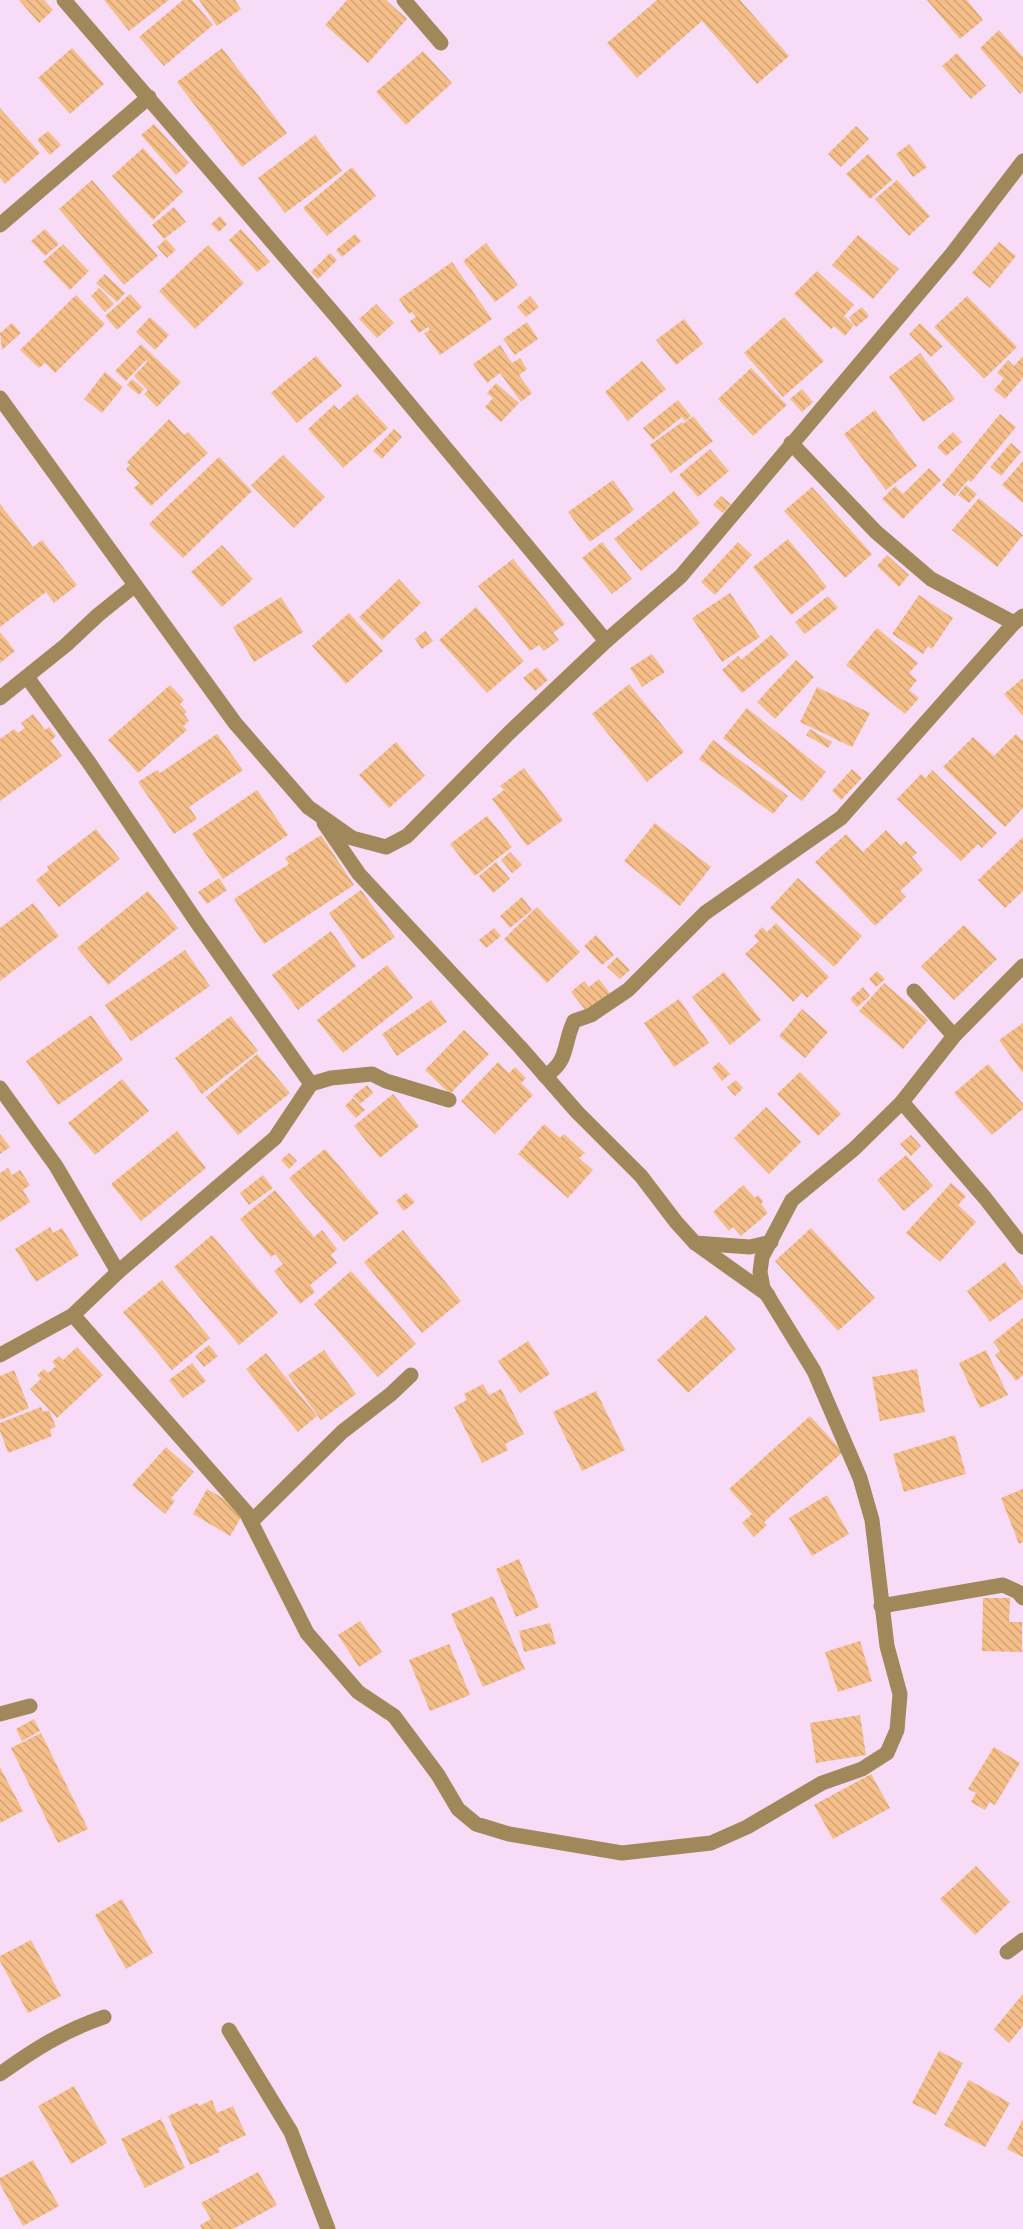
<svg xmlns="http://www.w3.org/2000/svg" width="1023" height="2229" font-family="Commissioner,sans-serif">
  <defs>
    <pattern id="building-back-hatch" width="6" height="6" patternUnits="userSpaceOnUse" patternTransform="scale(1.5)"><rect width="6" height="6" fill="#f5be88"/><path d="M-1 5l2 2M0 0l6 6M5-1l2 2" fill="none" stroke="#d2a375"/></pattern>
  </defs>
  <rect width="100%" height="100%" fill="#f8dcf7"/>
  <!-- building -->
  <g fill="url(#building-back-hatch)">
    <path d="M19,0H44L53,10L39,23Z"/>
    <path d="M104,0H169L129,31Z"/>
    <path d="M183,0H192L213,25L164,66L139,37Z"/>
    <path d="M199,0H235L241,9L217,26Z"/>
    <path d="M347,0H386L407,19L368,63L325,25Z"/>
    <path d="M657,0H740L789,56L757,84L702,21L637,78L607,43Z"/>
    <path d="M927,0H967L983,20L960,39Z"/>
    <path d="M999,30L1023,57V91L1020,94L980,48Z"/>
    <path d="M72,48L104,84L70,114L38,78Z"/>
    <path d="M222,48L287,133L242,167L177,82Z"/>
    <path d="M423,51L452,83L406,125L376,92Z"/>
    <path d="M957,53L986,86L971,99L942,66Z"/>
    <path d="M0,108L40,153L5,184L0,178Z"/>
    <path d="M154,124L189,163L176,175L141,135Z"/>
    <path d="M856,126L869,139L841,167L828,154Z"/>
    <path d="M48,131L61,145L50,155L37,140Z"/>
    <path d="M315,135L342,171L285,213L258,178Z"/>
    <path d="M909,144L927,167L913,177L896,154Z"/>
    <path d="M143,148L183,192L153,220L112,176Z"/>
    <path d="M868,154L892,180L870,199L846,174Z"/>
    <path d="M352,167L376,196L327,236L303,208Z"/>
    <path d="M92,180L158,256L124,285L59,209Z"/>
    <path d="M897,180L930,216L909,236L875,199Z"/>
    <path d="M174,207L186,222L164,239L152,225Z"/>
    <path d="M220,216L227,224L219,232L211,224Z"/>
    <path d="M45,229L59,244L45,256L31,241Z"/>
    <path d="M241,229L270,262L257,272L229,240Z"/>
    <path d="M355,234L361,241L342,257L336,250Z"/>
    <path d="M858,235L899,269L873,299L832,265Z"/>
    <path d="M166,239L176,250L167,258L157,247Z"/>
    <path d="M999,242L1016,256L990,288L972,273Z"/>
    <path d="M486,243L518,285L495,302L463,261Z"/>
    <path d="M63,244L89,271L70,290L43,262Z"/>
    <path d="M208,245L244,283L195,329L159,291Z"/>
    <path d="M330,253L337,260L318,279L311,272Z"/>
    <path d="M452,262L492,319L440,355L424,333L430,330L428,327L419,333L410,321L416,317L412,312L409,314L399,299Z"/>
    <path d="M817,271L854,305L844,316L854,325L845,336L834,326L831,329L794,294Z"/>
    <path d="M105,274L125,293L117,302L96,283Z"/>
    <path d="M99,288L114,304L105,312L91,296Z"/>
    <path d="M130,294L142,307L117,330L105,316Z"/>
    <path d="M76,295L105,324L55,373L45,363L39,368L20,350Z"/>
    <path d="M530,296L539,307L526,317L517,307Z"/>
    <path d="M967,296L1017,347L984,379L934,327Z"/>
    <path d="M376,304L394,323L377,338L359,319Z"/>
    <path d="M862,307L869,316L856,327L849,317Z"/>
    <path d="M150,317L169,335L155,350L136,332Z"/>
    <path d="M784,317L824,361L783,397L744,353Z"/>
    <path d="M684,319L703,344L676,365L656,340Z"/>
    <path d="M527,322L538,339L515,355L503,339Z"/>
    <path d="M12,323L21,333L2,350L0,333Z"/>
    <path d="M920,323L943,346L931,357L909,334Z"/>
    <path d="M141,344L181,382L157,407L144,394L148,390L134,376L147,362L146,360L126,381L115,371Z"/>
    <path d="M500,345L512,363L520,358L527,369L519,375L532,393L521,402L500,373L487,383L473,364Z"/>
    <path d="M920,353L955,399L923,422L889,377Z"/>
    <path d="M316,356L342,386L297,423L271,393Z"/>
    <path d="M1023,356V378L1005,399L994,390L1004,378L997,373L1008,360L1014,366Z"/>
    <path d="M642,361L666,389L628,421L605,392Z"/>
    <path d="M751,368L787,405L753,436L718,399Z"/>
    <path d="M105,372L123,387L102,413L84,399Z"/>
    <path d="M132,379L144,389L139,395L127,385Z"/>
    <path d="M496,383L519,403L501,422L485,407L493,398L487,393Z"/>
    <path d="M802,389L813,402L802,412L790,399Z"/>
    <path d="M357,394L388,428L343,468L308,429L334,405L339,410Z"/>
    <path d="M678,400L691,416L685,421L682,417L653,440L643,428Z"/>
    <path d="M875,410L917,466L886,490L844,434Z"/>
    <path d="M1000,414L1016,427L971,482L968,480L955,496L942,485Z"/>
    <path d="M693,416L713,441L671,473L650,445L682,422L683,424Z"/>
    <path d="M169,419L184,435L188,432L208,453L151,506L134,488L139,483L126,469L130,465L127,462Z"/>
    <path d="M394,429L402,437L382,459L373,451Z"/>
    <path d="M953,432L962,442L946,456L937,447Z"/>
    <path d="M1011,443L1021,452L1001,476L990,467Z"/>
    <path d="M710,449L729,471L698,497L679,475Z"/>
    <path d="M283,455L325,497L294,528L251,485Z"/>
    <path d="M219,457L252,491L183,558L149,524Z"/>
    <path d="M1023,461V503L1002,485Z"/>
    <path d="M929,468L941,480L903,519L882,499L895,486L903,494Z"/>
    <path d="M613,480L634,510L590,542L568,512Z"/>
    <path d="M966,485L977,494L969,503L958,495Z"/>
    <path d="M812,487L872,554L845,578L784,511Z"/>
    <path d="M674,491L700,523L641,571L614,539Z"/>
    <path d="M721,496L731,504L723,513L713,505Z"/>
    <path d="M979,498L1023,535L997,567L952,530Z"/>
    <path d="M0,504L33,547L42,540L77,585L54,603L46,592L0,627Z"/>
    <path d="M788,539L827,587L791,615L753,567Z"/>
    <path d="M602,542L632,579L612,594L582,558Z"/>
    <path d="M738,542L752,555L715,595L701,582Z"/>
    <path d="M222,545L253,579L222,607L191,572Z"/>
    <path d="M887,555L909,575L899,587L877,566Z"/>
    <path d="M513,559L565,624L553,633L559,640L544,651L539,645L530,651L478,586Z"/>
    <path d="M399,579L421,603L382,640L359,617Z"/>
    <path d="M730,593L760,637L722,662L692,618Z"/>
    <path d="M919,595L953,618L932,649L928,646L923,654L892,634Z"/>
    <path d="M828,596L838,608L805,634L795,622Z"/>
    <path d="M281,597L303,632L254,662L233,627Z"/>
    <path d="M476,607L524,661L487,693L439,640Z"/>
    <path d="M349,613L383,651L346,684L312,646Z"/>
    <path d="M877,628L918,663L909,673L917,680L909,690L919,698L905,714L846,665Z"/>
    <path d="M425,631L433,641L422,649L415,639Z"/>
    <path d="M0,632L15,651L0,663Z"/>
    <path d="M771,635L789,655L742,693L722,670L738,656L741,660Z"/>
    <path d="M652,654L665,672L642,687L630,668Z"/>
    <path d="M796,660L814,677L775,719L757,702Z"/>
    <path d="M537,667L548,680L535,691L523,678Z"/>
    <path d="M1023,678V716L1004,694Z"/>
    <path d="M629,684L684,752L647,782L592,714Z"/>
    <path d="M170,685L184,700L180,704L187,712L184,714L189,721L183,726L187,730L138,773L108,740Z"/>
    <path d="M817,687L870,713L852,747L800,722Z"/>
    <path d="M747,708L826,772L802,801L723,738Z"/>
    <path d="M33,714L45,730L49,727L56,736L51,741L62,756L0,801V739L14,729L18,733L25,728L21,723Z"/>
    <path d="M810,729L832,742L828,748L806,735Z"/>
    <path d="M217,734L243,770L189,807L197,819L174,834L138,782L157,770L160,773Z"/>
    <path d="M1016,734L1023,741V808L1005,827L943,767L973,737L994,756Z"/>
    <path d="M713,740L788,796L773,814L699,759Z"/>
    <path d="M396,742L425,776L389,808L359,775Z"/>
    <path d="M524,768L563,820L527,846L492,799L504,790L500,786Z"/>
    <path d="M852,769L862,778L841,800L832,791Z"/>
    <path d="M932,770L997,833L982,848L978,844L961,861L897,799L921,774L926,778Z"/>
    <path d="M257,790L288,835L223,879L192,834Z"/>
    <path d="M487,816L512,847L475,876L450,844Z"/>
    <path d="M655,823L711,867L680,906L624,861Z"/>
    <path d="M96,829L120,859L59,907L36,880L49,870L47,867Z"/>
    <path d="M886,830L901,846L906,841L917,853L912,857L923,870L900,891L906,897L875,926L815,862L846,834L863,852Z"/>
    <path d="M321,835L354,885L264,944L234,899L289,864L285,858Z"/>
    <path d="M1023,837V891L1005,908L978,880Z"/>
    <path d="M510,852L522,865L512,873L501,860Z"/>
    <path d="M496,862L510,879L493,893L479,876Z"/>
    <path d="M219,878L227,890L207,904L198,892Z"/>
    <path d="M798,878L862,936L834,967L770,908Z"/>
    <path d="M361,890L395,937L362,960L329,913Z"/>
    <path d="M148,891L178,928L108,985L77,948Z"/>
    <path d="M522,897L532,910L510,928L500,916Z"/>
    <path d="M33,903L59,936L0,981V928Z"/>
    <path d="M537,907L580,952L547,983L504,939Z"/>
    <path d="M776,923L829,977L807,998L802,993L793,1002L745,954L759,941L754,936L762,927L767,932Z"/>
    <path d="M964,925L997,959L954,1000L921,966Z"/>
    <path d="M494,928L501,936L486,948L479,940Z"/>
    <path d="M331,931L356,966L298,1010L272,975Z"/>
    <path d="M596,935L614,955L602,965L584,946Z"/>
    <path d="M185,950L210,986L131,1041L105,1005Z"/>
    <path d="M617,957L630,970L620,979L607,967Z"/>
    <path d="M387,965L413,998L343,1053L317,1020Z"/>
    <path d="M877,971L885,979L876,987L869,979Z"/>
    <path d="M724,972L761,1020L730,1045L692,997Z"/>
    <path d="M599,979L610,993L587,1012L571,992L584,981L589,987Z"/>
    <path d="M884,983L928,1020L903,1049L859,1011Z"/>
    <path d="M863,987L870,996L857,1007L850,999Z"/>
    <path d="M679,999L709,1043L674,1067L644,1023Z"/>
    <path d="M431,1000L447,1022L397,1056L382,1034Z"/>
    <path d="M802,1009L828,1032L805,1058L779,1036Z"/>
    <path d="M91,1015L123,1060L58,1105L26,1061Z"/>
    <path d="M231,1016L258,1051L202,1094L175,1058Z"/>
    <path d="M1023,1023V1073L999,1040Z"/>
    <path d="M464,1030L489,1054L450,1094L425,1070Z"/>
    <path d="M257,1054L290,1093L238,1135L206,1097Z"/>
    <path d="M498,1062L509,1073L515,1067L526,1078L521,1083L533,1095L495,1134L461,1101Z"/>
    <path d="M719,1062L730,1074L722,1081L712,1068Z"/>
    <path d="M988,1064L1023,1104V1109L992,1135L954,1093Z"/>
    <path d="M800,1072L841,1114L818,1136L777,1094Z"/>
    <path d="M122,1079L149,1111L95,1155L68,1123Z"/>
    <path d="M736,1080L743,1088L735,1096L727,1087Z"/>
    <path d="M367,1085L373,1093L360,1104L353,1096Z"/>
    <path d="M393,1094L419,1126L380,1158L354,1126Z"/>
    <path d="M353,1098L365,1110L356,1118L345,1106Z"/>
    <path d="M766,1107L801,1142L769,1174L734,1138Z"/>
    <path d="M544,1124L560,1138L564,1134L585,1153L579,1158L593,1170L568,1198L518,1154Z"/>
    <path d="M177,1131L206,1168L141,1221L111,1184Z"/>
    <path d="M0,1134L10,1147L0,1154Z"/>
    <path d="M911,1135L921,1146L911,1156L900,1144Z"/>
    <path d="M325,1149L379,1213L344,1242L289,1178Z"/>
    <path d="M289,1153L297,1161L289,1169L281,1160Z"/>
    <path d="M906,1155L933,1186L904,1211L877,1180Z"/>
    <path d="M8,1168L12,1175L20,1170L30,1185L23,1190L30,1202L0,1222V1173Z"/>
    <path d="M263,1175L273,1188L249,1205L240,1193Z"/>
    <path d="M951,1183L966,1196L958,1205L976,1222L940,1262L906,1233Z"/>
    <path d="M743,1185L755,1198L758,1195L763,1201L761,1204L768,1213L741,1236L733,1227L729,1231L713,1212Z"/>
    <path d="M275,1190L314,1237L322,1230L337,1249L331,1255L337,1263L310,1285L315,1292L300,1304L274,1271L283,1264L275,1254L271,1257L240,1219Z"/>
    <path d="M406,1193L415,1202L404,1211L396,1201Z"/>
    <path d="M50,1227L53,1233L62,1228L79,1255L36,1282L15,1249Z"/>
    <path d="M811,1228L875,1298L838,1331L775,1261Z"/>
    <path d="M403,1230L461,1301L422,1333L364,1262Z"/>
    <path d="M212,1235L278,1313L239,1345L174,1267Z"/>
    <path d="M1005,1262L1023,1287V1298L990,1322L967,1291Z"/>
    <path d="M351,1271L416,1344L378,1377L314,1304Z"/>
    <path d="M162,1280L210,1338L172,1370L123,1312Z"/>
    <path d="M706,1315L736,1349L688,1393L657,1360Z"/>
    <path d="M1023,1318V1375L1016,1381L995,1355L1000,1351L993,1342Z"/>
    <path d="M528,1341L550,1374L520,1393L498,1361Z"/>
    <path d="M209,1345L218,1356L204,1367L195,1356Z"/>
    <path d="M77,1347L103,1375L57,1418L30,1389L41,1379L37,1375L44,1369L48,1373L56,1366L52,1362L59,1356L63,1360Z"/>
    <path d="M324,1350L356,1394L321,1420L288,1375Z"/>
    <path d="M986,1350L1008,1395L980,1408L959,1363Z"/>
    <path d="M266,1353L317,1416L298,1432L246,1369Z"/>
    <path d="M192,1363L206,1381L183,1398L169,1380Z"/>
    <path d="M917,1369L925,1412L880,1421L872,1377Z"/>
    <path d="M14,1370L29,1408L0,1420V1376Z"/>
    <path d="M483,1384L489,1395L501,1389L524,1434L505,1444L508,1450L482,1463L454,1407L467,1400L464,1394Z"/>
    <path d="M596,1391L625,1450L582,1471L553,1412Z"/>
    <path d="M41,1407L43,1412L49,1410L56,1427L50,1429L52,1436L8,1453L0,1431V1423Z"/>
    <path d="M810,1416L843,1452L764,1522L767,1525L754,1537L742,1523L752,1514L729,1489Z"/>
    <path d="M955,1435L966,1474L904,1492L893,1454Z"/>
    <path d="M166,1447L194,1472L171,1498L175,1501L165,1514L132,1485Z"/>
    <path d="M207,1489L245,1511L230,1536L193,1514Z"/>
    <path d="M1023,1489V1542L1019,1544L1001,1498Z"/>
    <path d="M827,1495L849,1534L812,1556L789,1518Z"/>
    <path d="M519,1559L539,1607L516,1617L496,1569Z"/>
    <path d="M493,1596L525,1669L483,1687L451,1614Z"/>
    <path d="M983,1598H1010L1009,1622H1022V1652L982,1651Z"/>
    <path d="M360,1621L382,1652L359,1667L338,1635Z"/>
    <path d="M550,1623L556,1644L524,1652L519,1631Z"/>
    <path d="M860,1641L872,1681L838,1692L825,1652Z"/>
    <path d="M449,1644L470,1695L430,1711L409,1660Z"/>
    <path d="M860,1715L866,1755L816,1763L810,1723Z"/>
    <path d="M34,1719L40,1731L22,1741L16,1729Z"/>
    <path d="M41,1733L88,1829L58,1843L11,1748Z"/>
    <path d="M994,1747L1020,1763L995,1805L990,1802L985,1810L971,1802L976,1793L968,1789Z"/>
    <path d="M0,1767L23,1811L0,1823Z"/>
    <path d="M871,1774L890,1808L833,1839L814,1805Z"/>
    <path d="M976,1866L1010,1902L975,1935L940,1899Z"/>
    <path d="M122,1899L153,1953L126,1969L95,1915Z"/>
    <path d="M31,1940L61,1996L28,2013L0,1961V1956Z"/>
    <path d="M1023,1994V2026L1009,2043L994,2029Z"/>
    <path d="M939,2051L963,2063L936,2115L912,2103Z"/>
    <path d="M969,2080L1010,2103L985,2147L944,2125Z"/>
    <path d="M74,2086L107,2143L71,2164L38,2106Z"/>
    <path d="M212,2100L217,2113L233,2106L246,2135L218,2148L220,2152L190,2165L168,2116L197,2103L199,2106Z"/>
    <path d="M161,2119L185,2168L145,2188L121,2139Z"/>
    <path d="M1023,2119V2157L1007,2149Z"/>
    <path d="M33,2160L59,2206L23,2226L0,2184V2178Z"/>
    <path d="M258,2172L277,2205L233,2229H202L200,2225L211,2219L201,2203Z"/>
  </g>
  <g fill="none" stroke-linecap="round" stroke-linejoin="round">
    <!-- minor -->
    <g stroke="#a0885a" stroke-width="15">
      <path d="M64,0L341,322L606,641"/>
      <path d="M404,0L441,43"/>
      <path d="M0,225L149,97"/>
      <path d="M0,398L235,723L308,807L352,838L386,847L407,836L509,733L606,641L681,576L951,255L1023,161"/>
      <path d="M791,443L876,532L931,579L1014,623"/>
      <path d="M27,677L90,764L196,921L311,1084"/>
      <path d="M0,698L66,645L98,615L134,586"/>
      <path d="M324,823L359,874L520,1047L577,1112L641,1176L676,1222L695,1243L768,1295"/>
      <path d="M914,991L954,1036"/>
      <path d="M545,1076C569,1062 563,1044 574,1021L591,1015L628,990L705,913L841,818L1014,623L1023,616"/>
      <path d="M0,1088L56,1166L118,1272"/>
      <path d="M902,1102L985,1198L1023,1247"/>
      <path d="M695,1243L750,1247L771,1242"/>
      <path d="M73,1315L246,1512L307,1633L358,1692L394,1716L438,1775L458,1809L476,1824L509,1834L622,1853L711,1843L747,1827L822,1783L862,1769L887,1753L897,1730L900,1694L887,1646L872,1520L860,1478L814,1371L763,1288L760,1272L762,1257L792,1200L854,1149L902,1102L954,1036L1023,966"/>
      <path d="M0,1355L73,1315L118,1272L275,1138L311,1084L331,1078L372,1074L386,1081L449,1100"/>
      <path d="M251,1522L342,1432L391,1394L411,1375"/>
      <path d="M881,1606L1003,1585L1018,1592L1023,1598"/>
      <path d="M0,1714L30,1706"/>
      <path d="M1007,1952L1023,1940"/>
      <path d="M229,2030L291,2132L328,2229"/>
      <path d="M0,2074C35,2049 63,2031 104,2017"/>
    </g>
  </g>
</svg>
